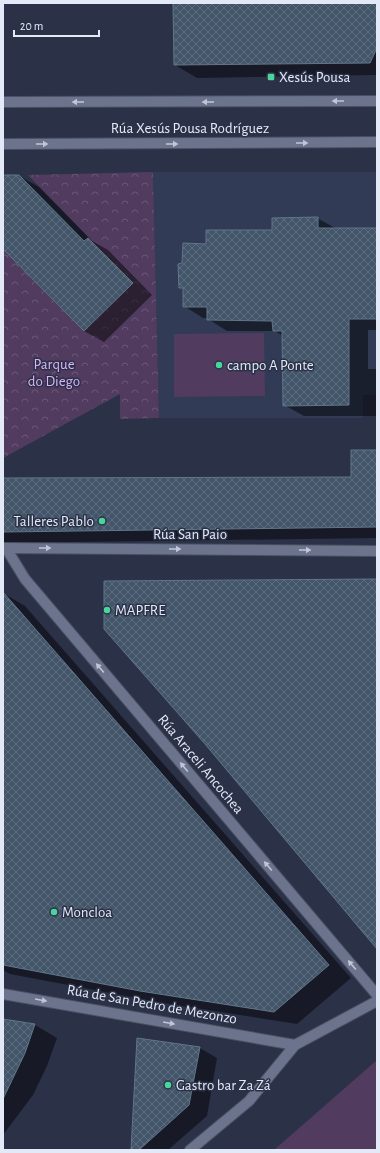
<svg xmlns="http://www.w3.org/2000/svg" width="380" height="1153" font-family="'Alegreya Sans',sans-serif">
  <defs>
    <pattern id="park-crowns" width="20" height="18" patternUnits="userSpaceOnUse"><rect width="20" height="18" fill="#513b5f"/><path d="M2 6a3 3 0 1 1 6 0M12 15a3 3 0 1 1 6 0" fill="none" stroke="#6a5777"/></pattern>
    <pattern id="building-cross-hatch" width="8" height="8" patternUnits="userSpaceOnUse"><rect width="8" height="8" fill="#425569"/><path d="M0 0l8 8M0 8l8-8" fill="none" stroke="#5d6d7f"/></pattern>
  </defs>
  <rect width="100%" height="100%" fill="#2b3248"/>
  <!-- built -->
  <path fill="#323b56" d="M153,172H377V395H363V418H159Z"/>
  <!-- grass -->
  <g fill="#513b5f">
    <path d="M264,333L265,396L174,397V334Z"/>
    <path d="M377,1060V1150H274Z"/>
  </g>
  <!-- park -->
  <path fill="url(#park-crowns)" d="M153,172L159,418L120,419V394L3,458V249L84,331L133,283L28,175Z"/>
  <!-- shadow -->
  <g fill="#0007">
    <path d="M174,3H377V75L197,78L175,65Z"/>
    <path d="M3,176H19L39,187L92,241L108,250L152,295L104,342L84,331L5,250H3Z"/>
    <path d="M317,218L337,229H377V330H368V369H377V416H304L284,405L283,336L275,331H227L208,319V318H203L184,306V290L180,287L183,264L207,245L273,231Z"/>
    <path d="M377,451V538L3,543V479L352,478Z"/>
    <path d="M3,593L25,606L351,978L297,1024L163,1003L10,974L3,970Z"/>
    <path d="M3,1020L35,1025L57,1038L47,1066L33,1095L3,1135Z"/>
    <path d="M200,1048L217,1058L207,1116L168,1150H132Z"/>
  </g>
  <!-- building -->
  <g fill="url(#building-cross-hatch)" stroke="#61768a">
    <path d="M173,3H377V48L370,63L174,65Z"/>
    <path d="M3,175H19L84,241L88,238L133,283L84,331L3,249Z"/>
    <path d="M318,217V228H377V319H349V405L283,406L282,331H273L272,321L207,320V307H183V288H179L178,264L182,263L183,243L206,244V230H272V218Z"/>
    <path d="M351,450H377V527L3,532V478L351,477Z"/>
    <path d="M377,579V949L205,744L104,629V581Z"/>
    <path d="M3,592L329,965L274,1012L140,991L3,965Z"/>
    <path d="M3,1019L35,1024L25,1053L3,1099Z"/>
    <path d="M137,1038L200,1047L189,1105L139,1150H131Z"/>
  </g>
  <g fill="none" stroke-linecap="round" stroke-linejoin="round">
    <defs>
      <g id="minor">
        <path d="M3,102L377,101"/>
        <path d="M3,144L377,142"/>
        <path d="M3,548L377,551"/>
        <path d="M6,548L25,579L377,995"/>
        <path d="M3,994L295,1045"/>
        <path d="M190,1150L249,1101L295,1045L377,1001"/>
      </g>
    </defs>
    <!-- minor casing -->
    <use href="#minor" stroke="#4a5062" stroke-width="12"/>
    <!-- minor -->
    <use href="#minor" stroke="#6b748c" stroke-width="10"/>
  </g>
  <!-- one-way arrows -->
  <defs><path id="oneway-solid" d="M-6-.8H1V-3.2L6.5 0L1 3.2V.8H-6Z"/></defs>
  <g fill="#c0c6d7">
    <use href="#oneway-solid" transform="translate(338 101) rotate(180)"/>
    <use href="#oneway-solid" transform="translate(78 102) rotate(180)"/>
    <use href="#oneway-solid" transform="translate(208 102) rotate(180)"/>
    <use href="#oneway-solid" transform="translate(302 143)"/>
    <use href="#oneway-solid" transform="translate(42 144)"/>
    <use href="#oneway-solid" transform="translate(172 144)"/>
    <use href="#oneway-solid" transform="translate(45 548)"/>
    <use href="#oneway-solid" transform="translate(175 549)"/>
    <use href="#oneway-solid" transform="translate(305 550)"/>
    <use href="#oneway-solid" transform="translate(100 668) rotate(-130)"/>
    <use href="#oneway-solid" transform="translate(184 767) rotate(-130)"/>
    <use href="#oneway-solid" transform="translate(268 866) rotate(-130)"/>
    <use href="#oneway-solid" transform="translate(352 965) rotate(-130)"/>
    <use href="#oneway-solid" transform="translate(41 1000) rotate(10)"/>
    <use href="#oneway-solid" transform="translate(169 1023) rotate(10)"/>
  </g>
  <!-- markers -->
  <g fill="#4bd49b" stroke="#2b3248" stroke-width="1.5">
    <rect x="267" y="73" width="8" height="8" rx="2"/>
    <circle cx="219" cy="365" r="4"/>
    <circle cx="102" cy="521" r="4"/>
    <circle cx="107" cy="610" r="4"/>
    <circle cx="54" cy="912" r="4"/>
    <circle cx="168" cy="1085" r="4"/>
  </g>
  <g text-anchor="middle" stroke-width="3" stroke-linejoin="round" paint-order="stroke">
    <!-- poi labels -->
    <g font-size="15" fill="#e4e9f7" stroke="#2b3248" text-anchor="start">
      <text x="279" y="82">Xesús Pousa</text>
      <text x="227" y="370">campo A Ponte</text>
      <text x="94" y="526" text-anchor="end">Talleres Pablo</text>
      <text x="115" y="615">MAPFRE</text>
      <text x="62" y="917">Moncloa</text>
      <text x="176" y="1090">Gastro bar Za Zá</text>
    </g>
    <!-- street labels -->
    <g font-size="15" fill="#e4e9f7" stroke="#2b3248">
      <text x="190" y="133">Rúa Xesús Pousa Rodríguez</text>
      <text x="190" y="539">Rúa San Paio</text>
      <text transform="translate(201 764) rotate(50)" y="5">Rúa Araceli Ancochea</text>
      <text transform="translate(152 1004) rotate(10)" y="5">Rúa de San Pedro de Mezonzo</text>
    </g>
    <!-- park labels -->
    <g font-size="15" fill="#deb1f9" stroke="#2b3248">
      <text x="54" y="369">Parque<tspan x="54" dy="17">do Diego</tspan></text>
    </g>
  </g>
  <!-- border -->
  <rect width="380" height="1153" fill="none" stroke="#e4e9f7" stroke-width="8"/>
  <!-- scale -->
  <path d="M14 30v6h85v-6" fill="none" stroke="#e4e9f7" stroke-width="2"/>
  <text x="20" y="30" font-size="12" fill="#e4e9f7" stroke="#2b3248" stroke-width="3" paint-order="stroke">20 m</text>
</svg>
